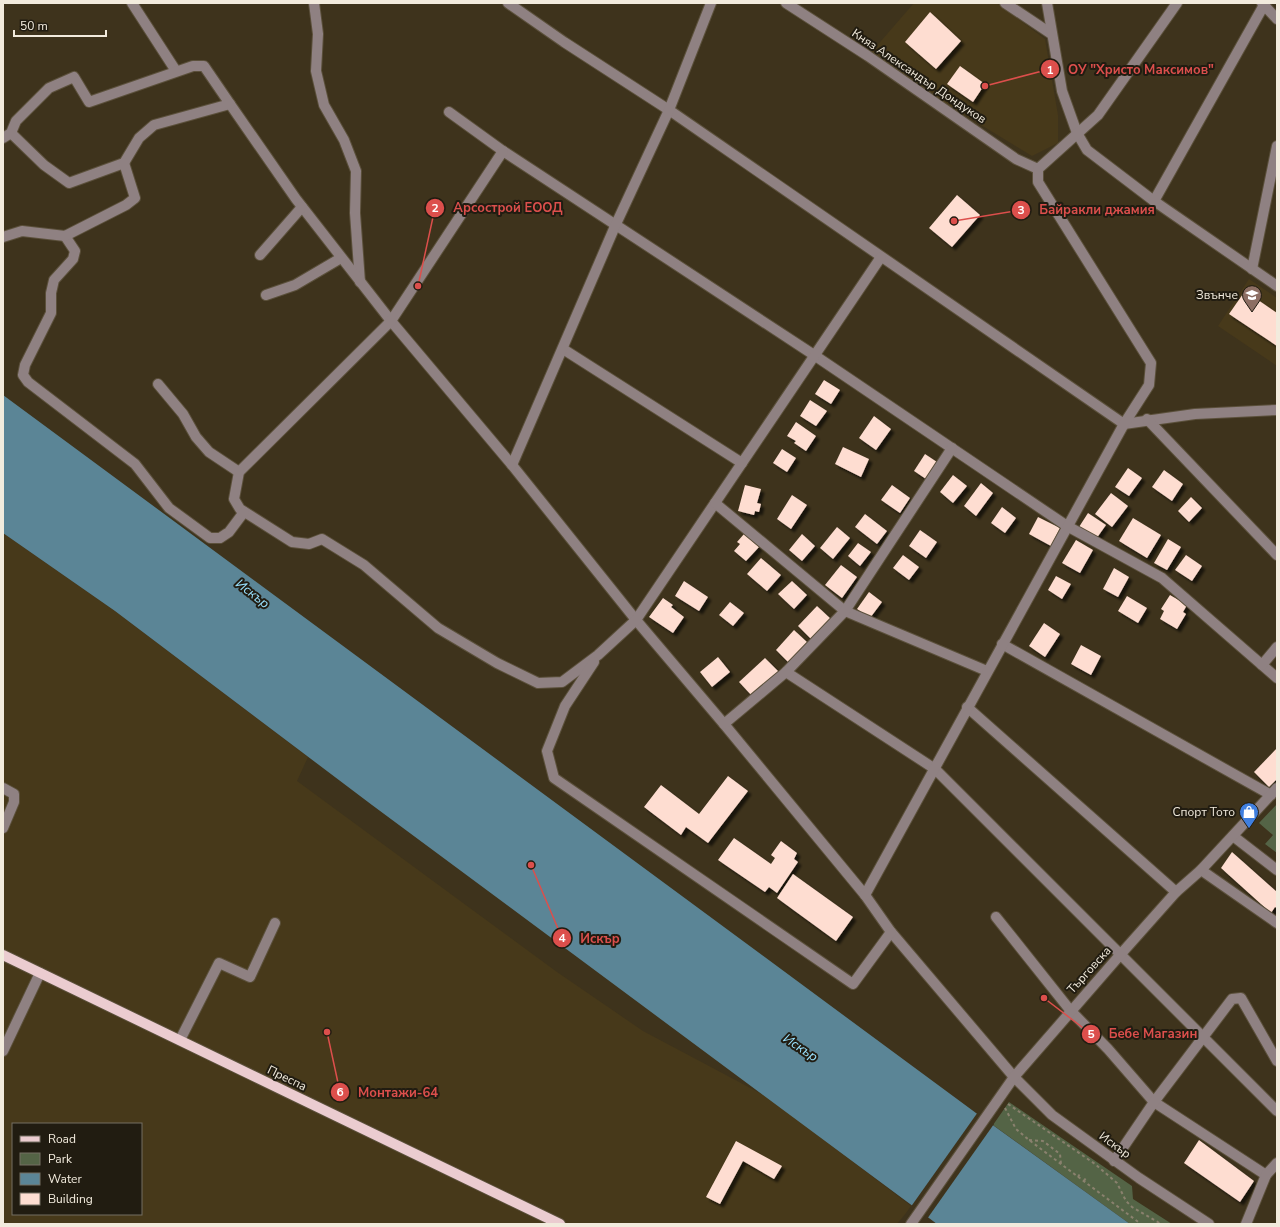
<svg xmlns="http://www.w3.org/2000/svg" width="1280" height="1227" font-family="'Nunito Sans',sans-serif">
  <defs>
    <filter id="shadow"><feDropShadow dx="3.5" dy="3.5" stdDeviation="1" flood-color="#0009"/></filter>
  </defs>
  <rect width="100%" height="100%" fill="#3e331c"/>
  <!-- built -->
  <g fill="#47391a" fill-rule="evenodd">
    <path d="M914,3H997L1045,39L1058,115V143L1032,156L868,56Z"/>
    <path d="M1249,279L1277,298V366L1218,326Z"/>
    <path d="M3,533L115,611L308,757L297,781L557,972L643,1031L769,1098L911,1206L906,1213L897,1224H3ZM13,1124H141V1214H13Z"/>
  </g>
  <!-- green -->
  <g fill="#546446">
    <path d="M1277,804V853L1265,844L1273,835L1259,823Z"/>
    <path d="M1009,1102L1132,1186L1133,1199L1172,1224H1130L993,1125Z"/>
  </g>
  <!-- water -->
  <path fill="#5b8596" d="M3,395L976,1113L1130,1224H937L372,805L115,611L3,533Z"/>
  <!-- pier -->
  <path fill="#3e331c" d="M978,1112L994,1124L927,1219L910,1208Z"/>
  <!-- building -->
  <g fill="#feddd1" filter="url(#shadow)">
    <path d="M930,12L961,41L936,69L905,42Z"/>
    <path d="M960,66L985,84L973,102L947,84Z"/>
    <path d="M957,195L980,215L952,247L929,228Z"/>
    <path d="M1245,291L1277,313V346L1229,314Z"/>
    <path d="M824,380L840,390L831,404L815,394Z"/>
    <path d="M810,400L827,411L816,426L800,416Z"/>
    <path d="M874,416L891,429L876,450L859,438Z"/>
    <path d="M796,422L816,436L806,451L794,443L796,441L787,436Z"/>
    <path d="M843,447L869,459L861,477L835,464Z"/>
    <path d="M782,449L796,458L787,472L773,463Z"/>
    <path d="M925,454L940,464L929,481L914,471Z"/>
    <path d="M1128,468L1142,478L1129,496L1115,487Z"/>
    <path d="M1164,470L1183,484L1172,501L1152,487Z"/>
    <path d="M953,475L967,486L953,503L940,492Z"/>
    <path d="M981,483L993,493L976,516L964,506Z"/>
    <path d="M745,485L761,489L757,503L761,504L759,512L755,511L754,515L738,511Z"/>
    <path d="M892,485L910,498L900,513L881,500Z"/>
    <path d="M1111,493L1128,506L1112,527L1095,514Z"/>
    <path d="M792,495L807,505L791,529L777,519Z"/>
    <path d="M1191,497L1202,508L1189,522L1178,511Z"/>
    <path d="M1002,507L1016,518L1005,533L991,523Z"/>
    <path d="M1088,513L1106,525L1096,539L1079,527Z"/>
    <path d="M865,514L887,531L877,544L855,527Z"/>
    <path d="M1038,517L1060,528L1051,546L1029,534Z"/>
    <path d="M1133,518L1161,535L1147,558L1119,541Z"/>
    <path d="M837,527L850,538L833,559L820,548Z"/>
    <path d="M920,530L937,542L926,558L909,546Z"/>
    <path d="M744,534L759,547L746,561L734,551L740,544L737,542Z"/>
    <path d="M802,534L815,546L802,561L789,550Z"/>
    <path d="M1168,539L1181,547L1167,570L1154,563Z"/>
    <path d="M1076,540L1093,550L1080,573L1062,563Z"/>
    <path d="M858,543L871,552L860,566L848,556Z"/>
    <path d="M903,555L919,567L909,580L893,568Z"/>
    <path d="M1186,555L1202,566L1192,581L1175,570Z"/>
    <path d="M761,558L781,575L767,591L747,574Z"/>
    <path d="M841,565L857,577L842,598L825,585Z"/>
    <path d="M1114,568L1129,577L1118,597L1103,589Z"/>
    <path d="M1056,576L1071,584L1062,599L1048,590Z"/>
    <path d="M684,581L708,597L699,611L675,596Z"/>
    <path d="M792,581L807,595L794,609L778,594Z"/>
    <path d="M869,592L882,602L870,618L857,609Z"/>
    <path d="M1170,595L1187,605L1183,612L1186,614L1177,629L1160,619L1164,611L1161,609Z"/>
    <path d="M1127,596L1147,608L1138,623L1118,611Z"/>
    <path d="M663,598L673,605L671,607L684,617L673,633L649,617Z"/>
    <path d="M730,602L744,613L733,626L719,615Z"/>
    <path d="M817,606L832,620L812,640L798,626Z"/>
    <path d="M1044,623L1060,634L1045,657L1029,646Z"/>
    <path d="M794,630L808,643L789,663L776,650Z"/>
    <path d="M1081,645L1101,656L1091,675L1071,664Z"/>
    <path d="M718,657L730,672L712,687L700,672Z"/>
    <path d="M765,658L779,672L753,697L739,682Z"/>
    <path d="M1277,748V779L1269,787L1254,772Z"/>
    <path d="M728,776L748,791L708,843L686,827L681,835L644,807L661,785L699,814Z"/>
    <path d="M734,838L771,864L775,858L771,855L781,841L797,853L794,859L798,862L777,893L769,887L765,892L718,860Z"/>
    <path d="M1232,852L1277,892V908L1275,907L1271,913L1221,868Z"/>
    <path d="M793,874L853,917L836,941L777,898Z"/>
    <path d="M1199,1140L1254,1181L1240,1202L1184,1163Z"/>
    <path d="M736,1141L782,1166L774,1179L743,1161L720,1204L706,1197Z"/>
  </g>
  <g fill="none" stroke-linecap="round" stroke-linejoin="round">
    <defs>
      <g id="minor">
        <path d="M132,3L176,71"/>
        <path d="M314,3L318,34L316,71L324,105L344,140L356,171L355,213L360,282"/>
        <path d="M508,3L564,42L669,110L1124,424L1195,414L1277,410"/>
        <path d="M786,3L868,56L1016,159L1038,169"/>
        <path d="M1005,3L1050,33"/>
        <path d="M1047,3L1062,91L1077,133L1087,150L1154,201L1277,286"/>
        <path d="M1262,3L1277,19"/>
        <path d="M230,104L296,199L391,321L512,465L636,620L724,724L865,895L891,932L1014,1077L1052,1115L1139,1178L1209,1224"/>
        <path d="M449,112L503,151L814,355L1067,526L1162,578L1277,678"/>
        <path d="M3,138L11,133L16,121L49,88L74,77L89,102L193,66H204L230,104L154,125L139,138L124,163L69,183L44,165L11,133"/>
        <path d="M503,151L391,321L239,472L234,499L240,509L292,542L309,544L322,539L364,565L438,628L497,663L538,683L562,682L598,655L636,620L881,257"/>
        <path d="M1154,201L1264,5"/>
        <path d="M65,236L75,251L73,259L54,280L51,293V313L25,365L23,375L28,382L135,464L169,508L210,538H220L229,532L244,512"/>
        <path d="M3,237L22,231L65,236L126,205L135,198L124,163"/>
        <path d="M260,255L302,207"/>
        <path d="M1252,269L1277,146"/>
        <path d="M266,295L295,285L341,258"/>
        <path d="M563,349L742,463"/>
        <path d="M158,384L183,414L196,437L209,452L239,472"/>
        <path d="M1147,419L1277,555"/>
        <path d="M512,465L616,224L669,110L711,3"/>
        <path d="M715,503L845,611L987,671"/>
        <path d="M1002,644L1271,795"/>
        <path d="M594,662L565,706L547,751L554,778L853,984L891,932"/>
        <path d="M1262,665L1277,647"/>
        <path d="M786,672L935,769L1277,1111"/>
        <path d="M967,707L1176,892"/>
        <path d="M724,724L786,672L845,611L952,448"/>
        <path d="M3,788L14,794V802L3,828"/>
        <path d="M1233,836L1277,870"/>
        <path d="M1201,870L1277,923"/>
        <path d="M865,895L1124,424L1149,385L1151,363L1038,182V169L1098,115L1177,3"/>
        <path d="M996,917L1070,1010L1108,1049L1154,1102L1266,1175"/>
        <path d="M180,1040L219,963L250,977L275,923"/>
        <path d="M3,1051L40,973"/>
        <path d="M1114,1161L1154,1102L1232,999L1241,998L1277,1061"/>
        <path d="M911,1224L1014,1077L1120,955L1176,892L1201,870L1277,788"/>
        <path d="M1246,1224L1266,1175L1277,1163"/>
      </g>
      <path id="major" d="M3,955L560,1224"/>
    </defs>
    <!-- minor casing -->
    <use href="#minor" stroke="#5b503b" stroke-width="12"/>
    <!-- major casing -->
    <use href="#major" stroke="#5b503b" stroke-width="12"/>
    <!-- path -->
    <g stroke="#8a816e" stroke-width="2" stroke-dasharray="3 3" stroke-linecap="butt">
      <path d="M1008,1104L1095,1164L1117,1183L1126,1201L1132,1207L1161,1224"/>
      <path d="M1005,1108L1016,1129L1029,1140L1141,1224"/>
      <path d="M1029,1140L1043,1141L1060,1154L1061,1164"/>
      <path d="M1078,1177L1081,1172"/>
      <path d="M1084,1181L1087,1176"/>
    </g>
    <!-- minor -->
    <use href="#minor" stroke="#8f8182" stroke-width="10"/>
    <!-- major -->
    <use href="#major" stroke="#ebccd0" stroke-width="10"/>
  </g>
  <!-- icons -->
  <defs>
    <symbol id="school-pin" viewBox="-11 -11 22 30"><path d="M0 17L-7.5 6A9.5 9.5 0 1 1 7.5 6Z" fill="#8d6e63" stroke="#211c11"/><path d="M0-5L7-2L0 1L-7-2ZM-4 1L0 2.5L4 1V4Q0 6-4 4Z" fill="#fff"/></symbol>
    <symbol id="shop-pin" viewBox="-11 -11 22 30"><path d="M0 17L-7.5 6A9.5 9.5 0 1 1 7.5 6Z" fill="#3f7fe0" stroke="#211c11"/><path d="M-5-2.5h2.3a2.7 3.5 0 0 1 5.4 0H5L5.5 6h-11ZM-1.5-2.5h3a1.5 2.3 0 0 0-3 0Z" fill="#fff"/></symbol>
  </defs>
  <g fill-rule="evenodd">
    <use href="#school-pin" x="1241" y="284" width="22" height="30"/>
    <use href="#shop-pin" x="1238" y="801" width="22" height="30"/>
  </g>
  <g text-anchor="middle" stroke-width="4" stroke-linejoin="round" paint-order="stroke">
    <!-- street labels -->
    <g font-size="12" fill="#f2ebdd" stroke="#211c11">
      <text transform="translate(919 76) rotate(34)" y="4">Княз Александър Дондуков</text>
      <text transform="translate(1089 970) rotate(-48)" y="4">Търговска</text>
      <text transform="translate(287 1078) rotate(26)" y="4">Преспа</text>
      <text transform="translate(1115 1145) rotate(36)" y="4">Искър</text>
    </g>
    <!-- poi labels -->
    <g font-size="12" fill="#f2ebdd" stroke="#211c11" text-anchor="end">
      <text x="1238" y="299">Звънче</text>
      <text x="1235" y="816">Спорт Тото</text>
    </g>
    <!-- water labels -->
    <g font-size="13" font-style="italic" fill="#98e1fe" stroke="#211c11">
      <text transform="translate(253 593) rotate(38)" y="5">Искър</text>
      <text transform="translate(801 1047) rotate(34)" y="5">Искър</text>
    </g>
  </g>
  <!-- callouts -->
  <path fill="none" stroke="#dc4f4c" stroke-width="1.5" d="M985 86L1050 69M418 286L435 208M954 221L1021 210M531 865L562 938M1044 998L1091 1034M327 1032L340 1092"/>
  <g fill="#dc4f4c" stroke="#211c11" stroke-width="1.5">
    <circle cx="985" cy="86" r="4"/>
    <circle cx="418" cy="286" r="4"/>
    <circle cx="954" cy="221" r="4"/>
    <circle cx="531" cy="865" r="4"/>
    <circle cx="1044" cy="998" r="4"/>
    <circle cx="327" cy="1032" r="4"/>
    <circle cx="1050" cy="69" r="10"/>
    <circle cx="435" cy="208" r="10"/>
    <circle cx="1021" cy="210" r="10"/>
    <circle cx="562" cy="938" r="10"/>
    <circle cx="1091" cy="1034" r="10"/>
    <circle cx="340" cy="1092" r="10"/>
  </g>
  <g font-size="12" text-anchor="middle" font-weight="bold" fill="#fff">
    <text x="1050" y="74">1</text>
    <text x="435" y="212">2</text>
    <text x="1021" y="214">3</text>
    <text x="562" y="942">4</text>
    <text x="1091" y="1038">5</text>
    <text x="340" y="1096">6</text>
  </g>
  <g font-size="13" text-anchor="middle" font-weight="bold" fill="#dc4f4c" stroke="#211c11" stroke-width="4" stroke-linejoin="round" paint-order="stroke">
    <text x="1141" y="74">ОУ "Христо Максимов"</text>
    <text x="508" y="212">Арсострой ЕООД</text>
    <text x="1097" y="214">Байракли джамия</text>
    <text x="600" y="943">Искър</text>
    <text x="1153" y="1038">Бебе Магазин</text>
    <text x="398" y="1097">Монтажи-64</text>
  </g>
  <!-- border -->
  <rect width="1280" height="1227" fill="none" stroke="#f2ebdd" stroke-width="8"/>
  <!-- legend -->
  <rect x="12" y="1123" width="130" height="92" fill="#211c11" stroke="#756f63"/>
  <rect x="20" y="1136" width="20" height="6" fill="#ebccd0" stroke="#756f63"/>
  <text x="48" y="1143" font-size="12" fill="#f2ebdd">Road</text>
  <rect x="20" y="1153" width="20" height="12" fill="#546446" stroke="#756f63"/>
  <text x="48" y="1163" font-size="12" fill="#f2ebdd">Park</text>
  <rect x="20" y="1173" width="20" height="12" fill="#5b8596" stroke="#756f63"/>
  <text x="48" y="1183" font-size="12" fill="#f2ebdd">Water</text>
  <rect x="20" y="1193" width="20" height="12" fill="#feddd1" stroke="#756f63"/>
  <text x="48" y="1203" font-size="12" fill="#f2ebdd">Building</text>
  <!-- scale -->
  <path d="M14 30v6h92v-6" fill="none" stroke="#f2ebdd" stroke-width="2"/>
  <text x="20" y="30" font-size="12" fill="#f2ebdd" stroke="#211c11" stroke-width="3" paint-order="stroke">50 m</text>
</svg>
